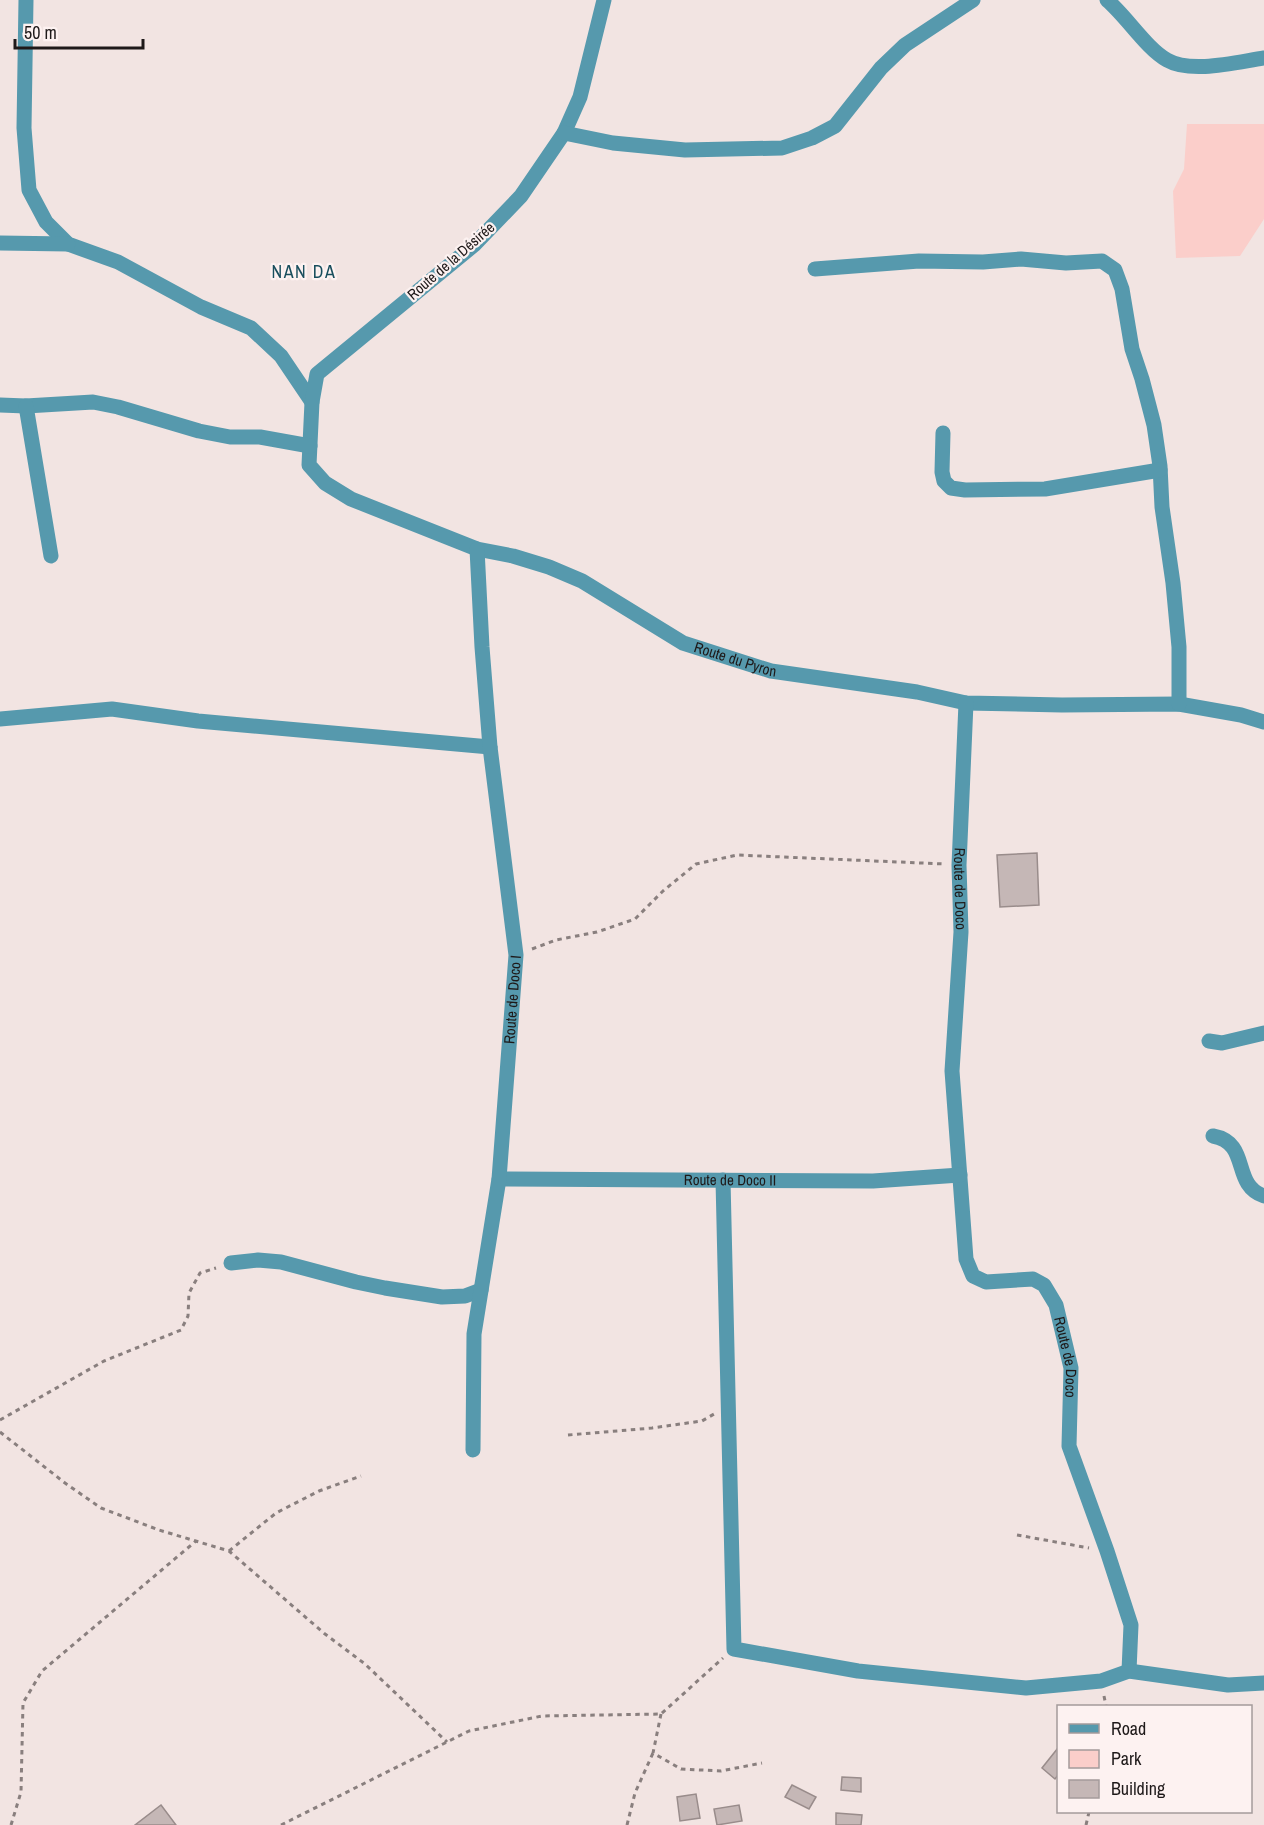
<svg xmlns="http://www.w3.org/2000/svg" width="1264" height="1825" font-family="'Archivo Narrow',sans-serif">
  <rect width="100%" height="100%" fill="#f2e4e2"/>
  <!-- green -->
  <path fill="#fbceca" d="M1187,124H1264V219L1240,256L1176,258L1173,191L1184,169Z"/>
  <!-- building -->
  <g fill="#c5b7b6" stroke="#998c8b" stroke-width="1.5">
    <path d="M1037,853L1039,905L1000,907L997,855Z"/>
    <path d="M1058,1748V1775L1055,1779L1042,1768Z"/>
    <path d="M842,1777L861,1778V1792L841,1790Z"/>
    <path d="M792,1785L816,1797L809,1809L785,1797Z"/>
    <path d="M696,1794L700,1818L680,1821L677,1797Z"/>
    <path d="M161,1805L176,1825H135Z"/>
    <path d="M739,1805L742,1821L717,1825L714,1809Z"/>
    <path d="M836,1813L862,1815L861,1825H836Z"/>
  </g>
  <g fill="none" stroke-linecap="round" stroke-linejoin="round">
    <!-- path -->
    <g stroke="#897f7e" stroke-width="3" stroke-dasharray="4.5 4.5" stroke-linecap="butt">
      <path d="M532,949L556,940L597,932L635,919L663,891L696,864L737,855L945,864"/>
      <path d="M0,1420L104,1361L181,1330L188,1316L189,1293L200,1273L216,1268"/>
      <path d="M0,1432L65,1483L101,1508L159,1530L229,1551L325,1634L365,1664L447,1742"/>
      <path d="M568,1435L652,1428L702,1421L714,1414"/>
      <path d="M1017,1535L1089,1548"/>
      <path d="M229,1551L276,1513L319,1491L361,1476"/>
      <path d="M1104,1696L1106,1706"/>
      <path d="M661,1714L653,1753L681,1769L721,1771L762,1763"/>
      <path d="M11,1825L21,1792L23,1703L42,1671L196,1541"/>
      <path d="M281,1825L469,1731L542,1716L661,1714L723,1658"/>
      <path d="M627,1825L635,1793L653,1753"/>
      <path d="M1086,1825L1089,1812"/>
    </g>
    <!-- minor -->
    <g stroke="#5699ad" stroke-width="15">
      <path d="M26,0L24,128L29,190L46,222L68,244L118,262L201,307L251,328L281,356L312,402"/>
      <path id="s1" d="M604,0L580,97L564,133L521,196L474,245L317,374L312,402L309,465L325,483L351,499L477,549L513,556L549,567L582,581L683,643L771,671L917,692L966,703L1062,705L1179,704L1241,715L1264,722"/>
      <path d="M1107,0C1127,17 1146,48 1167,60C1191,74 1237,62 1264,58"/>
      <path d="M564,133L613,143L685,150L782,148L812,138L835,126L881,68L905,45L973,0"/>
      <path d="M0,243L68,244"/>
      <path d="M815,269L919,261L983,262L1021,259L1066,263L1102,261L1115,270L1122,289L1132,349L1142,379L1154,425L1160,466L1162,507L1173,583L1179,647V704"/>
      <path d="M0,405L26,406L93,402L118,407L199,431L230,437H260L310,446"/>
      <path d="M26,406L51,556"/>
      <path d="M943,433L942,472L944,481L951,488L965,490L1045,489L1160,470"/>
      <path id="s2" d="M966,703L959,865L961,932L952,1071L966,1259L973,1276L986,1282L1033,1279L1044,1285L1056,1305L1071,1368L1069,1446L1107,1551L1131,1625L1129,1671"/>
      <path d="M0,719L112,709L198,721L490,747"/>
      <path d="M1209,1041L1222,1043L1264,1033"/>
      <path d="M1213,1136C1251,1143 1231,1185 1264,1196"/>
      <path id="s3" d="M499,1179L873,1181L960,1175"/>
      <path d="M723,1180L734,1649L858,1671L1026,1688L1101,1681L1129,1671L1228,1685L1264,1683"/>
      <path d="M231,1263L258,1260L281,1262L356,1282L385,1288L442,1297L465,1296L481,1290"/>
      <path id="s4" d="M473,1450L474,1334L499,1179L516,955L490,747L482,647L477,549"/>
    </g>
  </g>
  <g text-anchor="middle" stroke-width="4.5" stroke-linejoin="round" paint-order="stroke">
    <!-- street labels -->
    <g font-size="15" fill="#1e1919" stroke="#fdf2f1">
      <text transform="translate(451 261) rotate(-41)" y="5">Route de la Désirée</text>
      <text dy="5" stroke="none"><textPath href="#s1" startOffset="1052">Route du Pyron</textPath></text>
      <text dy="5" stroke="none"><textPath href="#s2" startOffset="186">Route de Doco</textPath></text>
      <text dy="5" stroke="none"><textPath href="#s4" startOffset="453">Route de Doco I</textPath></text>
      <text dy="5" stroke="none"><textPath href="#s3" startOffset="231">Route de Doco II</textPath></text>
      <text dy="5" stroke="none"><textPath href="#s2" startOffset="726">Route de Doco</textPath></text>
    </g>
    <!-- quarter labels -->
    <g font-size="18" letter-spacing="1.5" fill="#194e5d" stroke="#fdf2f1">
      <text x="304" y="278">NAN DA</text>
    </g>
  </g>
  <!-- legend -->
  <rect x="1057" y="1705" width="195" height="108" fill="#fdf2f1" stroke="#a49b9b" stroke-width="1.5"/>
  <rect x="1069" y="1724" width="30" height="9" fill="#5699ad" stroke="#a49b9b" stroke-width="1.5"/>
  <text x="1111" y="1735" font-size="18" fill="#1e1919">Road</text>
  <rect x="1069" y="1750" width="30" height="18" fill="#fbceca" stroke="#a49b9b" stroke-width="1.5"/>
  <text x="1111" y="1765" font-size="18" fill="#1e1919">Park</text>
  <rect x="1069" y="1780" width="30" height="18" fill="#c5b7b6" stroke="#a49b9b" stroke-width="1.5"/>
  <text x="1111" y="1795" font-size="18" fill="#1e1919">Building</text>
  <!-- scale -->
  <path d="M15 39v9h128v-9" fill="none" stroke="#1e1919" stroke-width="3"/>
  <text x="24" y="39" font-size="18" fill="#1e1919" stroke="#fdf2f1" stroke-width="4.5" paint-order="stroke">50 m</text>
</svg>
